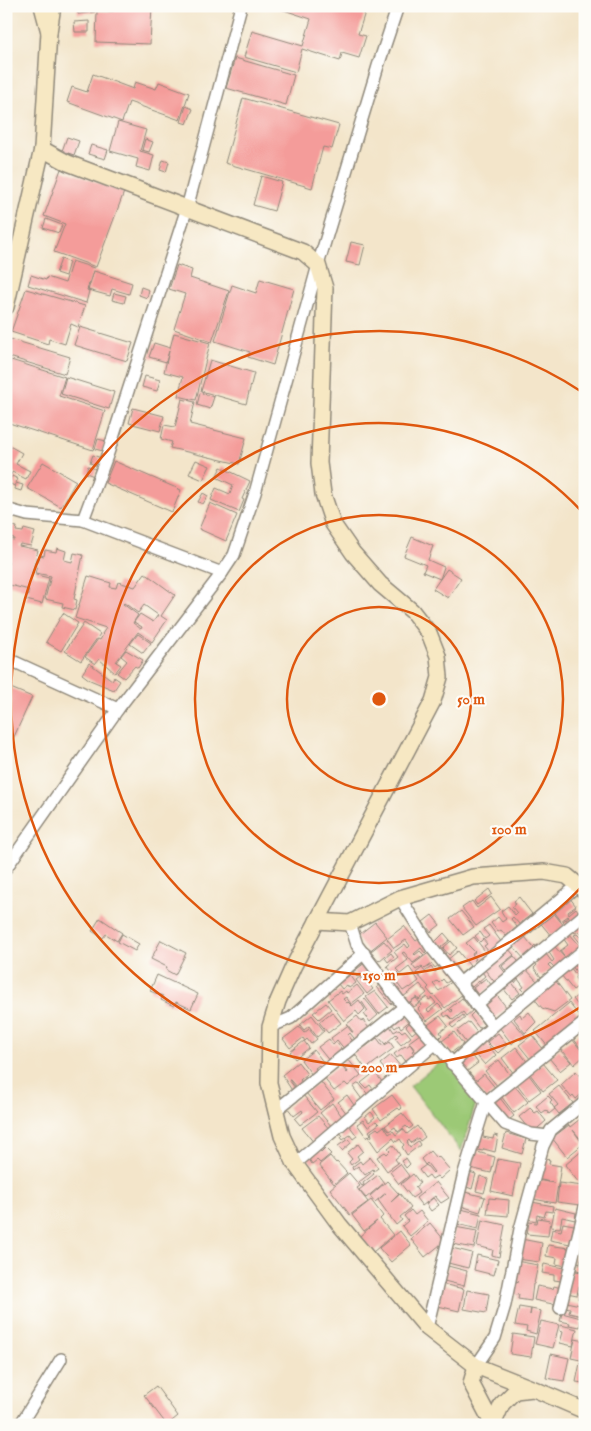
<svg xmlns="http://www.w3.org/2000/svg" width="591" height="1431" font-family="'IM FELL English',serif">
  <rect width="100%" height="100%" fill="#fdfcf7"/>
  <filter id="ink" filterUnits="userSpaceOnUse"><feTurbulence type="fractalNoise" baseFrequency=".02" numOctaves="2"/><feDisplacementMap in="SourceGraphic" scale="10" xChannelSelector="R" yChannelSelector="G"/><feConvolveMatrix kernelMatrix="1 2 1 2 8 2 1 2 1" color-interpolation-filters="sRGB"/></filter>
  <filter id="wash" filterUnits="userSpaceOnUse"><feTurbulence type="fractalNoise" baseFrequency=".0096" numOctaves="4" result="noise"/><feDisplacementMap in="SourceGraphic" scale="20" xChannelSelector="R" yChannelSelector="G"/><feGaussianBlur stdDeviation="1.12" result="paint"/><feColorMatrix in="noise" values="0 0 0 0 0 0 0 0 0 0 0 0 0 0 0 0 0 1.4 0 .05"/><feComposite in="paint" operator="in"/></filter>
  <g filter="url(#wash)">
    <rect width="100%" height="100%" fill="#f3e5ca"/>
    <!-- green -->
    <path fill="#9cc976" stroke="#647a50" d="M445,1058L477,1100L461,1151L410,1086Z"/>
    <g id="blocks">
      <!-- building -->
      <g fill="#f49c9a" fill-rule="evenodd">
        <path d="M77,6H95V12L78,14Z"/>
        <path d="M115,6H152L150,44L96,42L97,11H114Z"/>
        <path d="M272,6H367L358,34L366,36L359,58L342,53L340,61L302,49L296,72L244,57L252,31L303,46L311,19Z"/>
        <path d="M89,21V32H75L74,22Z"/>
        <path d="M235,58L294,75L286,105L226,88Z"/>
        <path d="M93,74L133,89L135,82L156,89L159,82L189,93L180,120L129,102L122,122L67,102L72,87L87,92Z"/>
        <path d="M243,98L339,125L332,149L323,147L312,188L225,163Z"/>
        <path d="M186,106L193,109L187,124L181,122Z"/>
        <path d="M118,122L146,130L140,151L154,155L150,171L136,167L138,159L110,151Z"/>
        <path d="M67,137L79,141L74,155L62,151Z"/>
        <path d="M145,139L153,142L149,152L142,150Z"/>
        <path d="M91,145L108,150L105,159L88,154Z"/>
        <path d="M163,160L169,162L166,172L160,170Z"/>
        <path d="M61,169L124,192L96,267L54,252L65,224L44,216Z"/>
        <path d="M261,176L282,182L274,211L253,205Z"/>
        <path d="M46,219L62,225L59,233L43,228Z"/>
        <path d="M351,242L365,245L360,265L346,262Z"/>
        <path d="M61,259L69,262L65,276L56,273Z"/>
        <path d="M72,261L94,268L87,290L89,291L86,303L28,285L31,275L46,280L47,277L65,283Z"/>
        <path d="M177,265L192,270L190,278L229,291L212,342L174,329L185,294L169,289Z"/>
        <path d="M94,271L132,283L129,294L112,289L110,296L88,290Z"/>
        <path d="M260,279L294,289L273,365L248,357L250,352L215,341L232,285L256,293Z"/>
        <path d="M141,287L149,290L147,298L139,295Z"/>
        <path d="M26,289L85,306L78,327L71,324L65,344L49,339L48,344L11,332Z"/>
        <path d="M114,293L126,296L124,303L112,300Z"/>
        <path d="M80,327L133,343L127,361L74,345Z"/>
        <path d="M174,333L210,343L196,400L178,396L183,377L164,372L169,351L166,362L149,357L154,343L170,348Z"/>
        <path d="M10,339L70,357L65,374L6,356V351Z"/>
        <path d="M11,360L65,377L59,396L105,411L93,450L6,422V375Z"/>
        <path d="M210,360L254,373L246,404L201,391Z"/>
        <path d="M145,376L160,380L157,391L142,387Z"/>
        <path d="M66,377L114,392L109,409L61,394Z"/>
        <path d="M200,393L214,397L210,409L197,405Z"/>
        <path d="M182,399L195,402L190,424L246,438L239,464L170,448L172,442L161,439L164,425L175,427Z"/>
        <path d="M133,408L164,416L160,431L129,423Z"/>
        <path d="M98,439L106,441L103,451L95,449Z"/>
        <path d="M6,444L22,453L16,464L30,471L26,479L12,472L11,475L6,473Z"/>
        <path d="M93,455L101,458L98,466L90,463Z"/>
        <path d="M196,460L210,466L203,480L189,474Z"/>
        <path d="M114,461L181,490L172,512L105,483Z"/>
        <path d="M43,462L76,481L61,507L27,488Z"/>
        <path d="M88,466L96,469L94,476L86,473Z"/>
        <path d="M221,467L250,481L242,499L244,500L239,512L211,500L216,488L230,494L233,485L216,477Z"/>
        <path d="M12,476L18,479L14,486L8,482Z"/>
        <path d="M16,483L23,485L21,491L15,489Z"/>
        <path d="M203,493L208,496L203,504L198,502Z"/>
        <path d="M210,503L237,515L226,541L199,529Z"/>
        <path d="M6,525L17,527L16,531L23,532L24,529L35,532L31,546L20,544L19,546L38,550L32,574L49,578L42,604L26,600L29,590L6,584V564H8V562H6V539L14,540V538L6,536Z"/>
        <path d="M412,537L433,546L428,560L444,567L440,579L423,572L426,565L404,556Z"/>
        <path d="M57,548L66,551L64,560L72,562L74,553L83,555L74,599L77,600L75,610L62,607L63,603L45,599L51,576L35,573L40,555L44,556L45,550L56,552Z"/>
        <path d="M447,569L461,578L448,598L433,589Z"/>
        <path d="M145,573L175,595L161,616L167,620L152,642L138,632L116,662L121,665L115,673L99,659L95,664L85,657L98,639L100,640L103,635L102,634L106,628L75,618L88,576L111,583L110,587L116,588L118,582L135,587ZM124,603L138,613L144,605L158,615L153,622L140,614L134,622L142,627L141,629L133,623L138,615L123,604Z"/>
        <path d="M63,613L78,623L61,651L46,642Z"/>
        <path d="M84,623L100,634L81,661L65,651Z"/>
        <path d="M138,634L151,643L143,653L130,644Z"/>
        <path d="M126,650L143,660L138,668L135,666L124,678L117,673L127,661L121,656Z"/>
        <path d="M89,663L112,680L114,677L120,681L114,690L90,680L82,674Z"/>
        <path d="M6,686L32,697L13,739L6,736Z"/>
        <path d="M489,889L492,894L477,905L474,901Z"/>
        <path d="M491,897L500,909L476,926L462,908L472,901L477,908Z"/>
        <path d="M519,897L532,914L519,924L513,917L511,919L517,927L506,936L501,930L498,932L491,923L498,917L502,922L506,919L501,911L508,906L515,915L517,913L512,907L516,904L514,901Z"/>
        <path d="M569,897L576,906L568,912L569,914L576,908L581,915L567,926L563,921L569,917L568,916L561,921L553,910Z"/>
        <path d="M551,910L565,927L552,937L538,920Z"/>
        <path d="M461,911L474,927L463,935L450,919Z"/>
        <path d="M432,915L440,925L431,932L423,922Z"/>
        <path d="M100,918L122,933L117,941L106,934L103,938L92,931Z"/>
        <path d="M585,920V939L579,931L575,933L573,930Z"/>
        <path d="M375,922L387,937L368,952L356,937Z"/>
        <path d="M489,925L502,943L490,953L484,946L487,944L483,939L480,942L475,936L480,932L485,939L489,936L483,929Z"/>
        <path d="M404,926L416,941L420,938L429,949L425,953L421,948L414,954L415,955L420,951L424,955L413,963L404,952L402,953L408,960L396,969L399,972L395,976L387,966L398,957L394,952L405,944L408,948L410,946L406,940L394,948L387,939Z"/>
        <path d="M444,933L450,940L441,947L446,954L441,957L432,945Z"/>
        <path d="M522,933L533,947L535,945L538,950L525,960L510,943Z"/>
        <path d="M569,933L581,947L566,959L560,951L568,945L563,938Z"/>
        <path d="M122,934L139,944L135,951L118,942Z"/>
        <path d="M577,934L581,938L582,937L585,940V944L582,945L574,935Z"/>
        <path d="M474,937L488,955L476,964L473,961L476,959L472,954L475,952L466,943Z"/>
        <path d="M161,940L186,953L175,975L166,970L167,967L151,959Z"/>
        <path d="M384,941L392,950L379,961L371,951Z"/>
        <path d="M451,941L457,948L449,955L443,948Z"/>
        <path d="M554,941L558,945L555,947L565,958L554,967L550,963L548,965L552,969L541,977L534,968L537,965L533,959L546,954L552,962L554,960L548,951Z"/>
        <path d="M507,947L514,955L500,966L507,975L496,984L482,966Z"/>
        <path d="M458,951L470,966L458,976L446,961Z"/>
        <path d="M430,952L440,964L435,968L432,964L425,969L422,966L416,970L412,965Z"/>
        <path d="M391,953L394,957L388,962L385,958Z"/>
        <path d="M514,956L521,965L508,974L502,966Z"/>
        <path d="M585,956V971L582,973H577L572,966Z"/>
        <path d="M366,962L379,978L371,984L367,978L365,980L361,974L357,977L353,972Z"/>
        <path d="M409,967L419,981L410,988L409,987L403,991L394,979Z"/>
        <path d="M431,967L435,972L441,967L451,980L446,983L443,979L439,983L437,981L433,984L439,991L453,981L463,994L445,1008L434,995L433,996L427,989L429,987L416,973L422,968L425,972Z"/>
        <path d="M524,967L538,982L525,993L521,989L524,987L518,979L515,983L511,978Z"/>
        <path d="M570,967L576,975L575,978L580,985L573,990L561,975Z"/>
        <path d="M480,969L485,976L472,987L466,980Z"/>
        <path d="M585,974V987L579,978Z"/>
        <path d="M157,975L198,994L191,1009L176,1002L174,1006L161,1000L163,996L150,991Z"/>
        <path d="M350,975L356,983L349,988L347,985L342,989L338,984Z"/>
        <path d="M360,977L364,983L366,981L373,989L367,994L356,980Z"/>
        <path d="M486,978L492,986L479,996L473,988Z"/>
        <path d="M510,980L520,993L512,999L502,987Z"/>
        <path d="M555,980L570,1000L554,1012L542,1008L533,997Z"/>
        <path d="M383,983L396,1000L391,1004L377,987Z"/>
        <path d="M420,984L427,993L419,1000L417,997L408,1003L403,997Z"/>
        <path d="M357,985L364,994L351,1004L346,997L343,999L347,1003L348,1002L352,1006L359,1000L365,1009L359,1015L356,1011L344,1021L328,1000L340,991L342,994L346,991L347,993Z"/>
        <path d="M585,990V1014L573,999Z"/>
        <path d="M375,991L388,1007L379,1014L366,997Z"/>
        <path d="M495,993L507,1008L494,1018L482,1004Z"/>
        <path d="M427,997L429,1000L432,998L436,1003L427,1010L429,1012L438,1004L443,1009L427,1021L418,1009L422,1005L420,1002Z"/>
        <path d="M416,998L420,1003L414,1007L410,1002Z"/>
        <path d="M462,998L472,1011L466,1016L463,1012L453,1020L448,1015L445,1017L443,1014L449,1009L451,1012L453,1011L450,1008Z"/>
        <path d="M365,999L378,1015L370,1022L364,1014L368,1011L362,1002Z"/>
        <path d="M326,1003L331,1009L319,1019L313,1013Z"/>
        <path d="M569,1003L583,1021L549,1048L535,1031Z"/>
        <path d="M332,1012L341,1023L328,1033L319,1022Z"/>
        <path d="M405,1012L411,1020L401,1028L399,1025L395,1028L391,1023Z"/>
        <path d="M474,1012L484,1025L479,1028L470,1016Z"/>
        <path d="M529,1012L536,1022L525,1033L514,1019L520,1014L522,1018Z"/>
        <path d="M312,1015L324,1031L317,1037L309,1026L304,1030L300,1025Z"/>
        <path d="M463,1015L465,1018L453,1028L450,1025Z"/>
        <path d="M357,1016L362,1022L363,1020L371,1031L357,1042L350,1033L348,1035L355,1044L346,1051L337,1040L334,1043L331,1038L347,1026L352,1032H353L347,1024Z"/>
        <path d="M440,1016L448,1026L440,1032L442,1035L436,1041L425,1027Z"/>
        <path d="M510,1018L526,1036L521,1040L518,1038L512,1044L499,1027Z"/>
        <path d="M413,1020L419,1028L412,1034L406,1026Z"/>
        <path d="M469,1022L479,1035L467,1044L457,1031Z"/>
        <path d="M390,1026L394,1032L399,1029L402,1032L405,1030L411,1037L401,1045L395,1038L398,1036L396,1034L385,1044L378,1036Z"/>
        <path d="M299,1027L304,1033L309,1029L317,1039L311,1044L307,1039L305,1041L303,1038L290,1048L283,1039Z"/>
        <path d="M585,1029V1054L573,1038Z"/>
        <path d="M454,1032L463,1044L451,1053L442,1041Z"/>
        <path d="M498,1033L507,1045L498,1053L487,1042Z"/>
        <path d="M420,1034L429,1045L417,1053L409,1042Z"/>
        <path d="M532,1035L544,1050L531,1060L519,1045Z"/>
        <path d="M377,1038L383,1046L390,1042L394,1048L366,1069L354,1053L363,1046L365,1047Z"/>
        <path d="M329,1039L333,1045L336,1042L344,1052L330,1062L318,1047Z"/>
        <path d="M483,1039L496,1055L485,1065L471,1049Z"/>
        <path d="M572,1039L585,1055L574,1065L560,1047Z"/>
        <path d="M304,1041L309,1048L295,1059L290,1052Z"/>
        <path d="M410,1044L414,1050L412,1051L416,1056L407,1063L401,1055L397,1058L394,1054L405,1046L406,1047Z"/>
        <path d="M516,1047L528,1063L514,1074L502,1058Z"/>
        <path d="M559,1049L571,1062L560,1071L549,1058Z"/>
        <path d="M314,1050L324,1063L327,1061L329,1064L322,1069L319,1065L315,1068L317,1071L312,1075L301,1060Z"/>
        <path d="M469,1051L478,1063L466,1072L457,1060Z"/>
        <path d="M391,1055L405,1072L396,1073L390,1066L385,1070L380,1064Z"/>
        <path d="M347,1058L361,1075L348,1086L345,1083L334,1091L323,1077L341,1065L347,1073L348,1072L341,1063Z"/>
        <path d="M499,1060L511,1076L498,1087L485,1071Z"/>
        <path d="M298,1062L307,1074L300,1080L303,1084L297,1088L290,1080H289L296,1089L293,1092L282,1075Z"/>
        <path d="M543,1063L557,1080L543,1091L530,1074Z"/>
        <path d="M576,1071L585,1084V1091L576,1099L573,1095L571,1097L561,1085Z"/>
        <path d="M375,1072L385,1086L376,1093L370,1085L366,1088L361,1083Z"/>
        <path d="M484,1074L497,1090L486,1099L473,1083Z"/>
        <path d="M529,1075L541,1091L529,1100L517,1084Z"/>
        <path d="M320,1081L334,1099L320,1110L306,1093Z"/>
        <path d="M359,1083L372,1100L366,1105L353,1087Z"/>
        <path d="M514,1085L528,1102L514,1113L501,1096Z"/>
        <path d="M559,1086L573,1103L559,1114L554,1108L558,1105L549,1094Z"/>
        <path d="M303,1095L317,1112L300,1125L295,1119L303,1112L302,1110L294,1116L287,1107Z"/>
        <path d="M347,1095L356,1108L347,1114L338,1102Z"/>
        <path d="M392,1095L402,1108L400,1110L398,1108L381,1120L373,1109Z"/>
        <path d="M548,1096L552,1100L550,1102L555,1109L549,1114L546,1110L542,1113L536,1106Z"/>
        <path d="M500,1098L514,1116L505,1123L491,1105Z"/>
        <path d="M332,1103L344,1119L333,1128L320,1113Z"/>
        <path d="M530,1108L535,1113L538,1111L546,1121L532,1133L519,1117Z"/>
        <path d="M371,1112L375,1117L369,1122L365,1117Z"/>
        <path d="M402,1113L413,1126L409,1129L406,1126L398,1132L395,1127L389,1131L385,1126Z"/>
        <path d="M585,1115V1144L573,1130L583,1144L567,1157L552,1138L569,1125L570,1127Z"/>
        <path d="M318,1116L331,1131L315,1144L302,1128Z"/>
        <path d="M363,1120L368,1127L376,1121L379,1124L369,1131L371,1134L367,1138L357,1124Z"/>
        <path d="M349,1125L357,1136L353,1139L350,1135L343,1140L341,1137L343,1136L339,1131Z"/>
        <path d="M384,1126L389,1134L393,1131L396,1135L403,1129L407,1134L417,1126L425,1137L420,1141L418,1138L411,1143L409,1140L407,1142L410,1147L418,1141L420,1145L407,1155L402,1147L404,1145L400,1139L396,1142L393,1138L378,1151L369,1138L372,1136L371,1132L377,1128L379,1130Z"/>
        <path d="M480,1129H484L483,1137L493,1139L494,1135L498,1136L495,1152L484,1149L483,1151L473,1149L475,1142L480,1143L481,1136Z"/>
        <path d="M506,1133L526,1139L522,1154L502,1148Z"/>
        <path d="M348,1139L351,1143L342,1151L338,1146Z"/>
        <path d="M358,1144L363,1151L357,1156L359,1159L351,1165L349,1162L352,1159L347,1153Z"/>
        <path d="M393,1145L400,1155L395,1159L398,1163L387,1171L377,1157L385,1152L387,1154L390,1151L388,1149Z"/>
        <path d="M318,1148L321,1152L325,1148L331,1154L320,1163L317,1160L312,1164L307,1156Z"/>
        <path d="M583,1150L585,1152V1179L579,1183L565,1165Z"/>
        <path d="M430,1151L436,1158L438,1156L450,1170L440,1179L437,1176L432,1179L429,1175L425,1178L419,1170L426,1165L433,1173L434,1172L427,1163L425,1165L421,1159Z"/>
        <path d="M474,1151L495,1157L491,1173L470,1168Z"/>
        <path d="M330,1156L336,1163L337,1162L347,1173L334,1184L319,1165Z"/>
        <path d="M370,1157L378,1168L374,1171L373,1169L365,1175L358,1166L353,1170L352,1167L360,1161L362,1164Z"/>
        <path d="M406,1158L410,1164L406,1168L401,1161Z"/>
        <path d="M542,1158L550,1160L549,1164L561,1166L555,1203L533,1199L537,1180L554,1183L537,1179Z"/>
        <path d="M498,1159L520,1163L513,1196L491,1191Z"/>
        <path d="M400,1164L409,1176L399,1184L390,1172Z"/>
        <path d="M372,1172L374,1174L363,1183L364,1185L362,1186L359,1182Z"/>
        <path d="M469,1172L476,1174L472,1189L464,1186Z"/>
        <path d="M349,1173L360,1186L357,1188L368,1202L350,1215L330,1189Z"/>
        <path d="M413,1174L420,1183L415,1187L419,1193L412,1198L401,1184Z"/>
        <path d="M378,1175L384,1183L366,1198L359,1190Z"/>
        <path d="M480,1176L488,1179L484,1193L476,1191Z"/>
        <path d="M387,1181L399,1194L391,1202L400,1194L411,1208L400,1217L402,1220L396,1225L378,1200L386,1193L375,1202L370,1196Z"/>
        <path d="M436,1182L449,1198L441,1203L435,1196L422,1206L416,1198Z"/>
        <path d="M559,1183L583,1186L580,1205L557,1202Z"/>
        <path d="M465,1192L485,1197L480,1212L461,1206Z"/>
        <path d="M433,1198L439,1205L431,1211L426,1204Z"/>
        <path d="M489,1198L509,1200L508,1216L487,1214Z"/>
        <path d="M371,1200L383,1216L380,1219L393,1235L373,1252L360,1236L377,1221L364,1231L352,1215Z"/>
        <path d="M532,1202L553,1206L552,1212L546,1211L544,1217L537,1215L536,1221L528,1219Z"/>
        <path d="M555,1208L576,1213L575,1220L562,1217L560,1228L551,1227Z"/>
        <path d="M461,1209L481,1214L478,1229L457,1224Z"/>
        <path d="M411,1210L415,1215L420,1211L428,1221L410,1236L402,1226L408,1221L404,1216Z"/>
        <path d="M538,1218L550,1220L548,1236L527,1234L529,1222L537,1223Z"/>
        <path d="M482,1220L505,1225L499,1257L492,1255L493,1250L477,1246Z"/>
        <path d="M430,1223L445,1241L425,1257L411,1239Z"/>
        <path d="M563,1223L574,1225L570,1244L550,1240L552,1229L561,1231Z"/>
        <path d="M455,1227L477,1231L474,1248L452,1244Z"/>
        <path d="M400,1231L411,1245L391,1262L379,1248Z"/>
        <path d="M521,1239L542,1243L539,1262L517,1259Z"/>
        <path d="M579,1244L585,1246V1255H582L580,1263L574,1261Z"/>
        <path d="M548,1245L569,1248L566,1266L556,1264L557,1258L546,1256Z"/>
        <path d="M452,1248L472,1253L468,1268L448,1263Z"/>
        <path d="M477,1255L498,1260L494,1275L474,1270Z"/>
        <path d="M581,1259L585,1260V1272L573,1269L574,1264L580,1265Z"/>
        <path d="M516,1261L538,1265L534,1284H533L531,1301L518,1299L519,1295L510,1294L512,1281L519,1282L513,1280Z"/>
        <path d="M544,1264L564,1268L561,1281L554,1280V1275L542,1273Z"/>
        <path d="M448,1266L467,1271L464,1286L444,1281Z"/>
        <path d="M572,1270L585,1273V1288L579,1286L577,1295L567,1293Z"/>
        <path d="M442,1284L464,1289L459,1311L438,1306Z"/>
        <path d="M537,1286L553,1289L554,1286L561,1288L557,1305L534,1300Z"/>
        <path d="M467,1290L489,1294L486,1313L464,1309Z"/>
        <path d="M579,1292L585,1293V1300L578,1299Z"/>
        <path d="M566,1302L585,1306L582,1316L569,1313L570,1308L565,1307Z"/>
        <path d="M519,1307L531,1309L530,1315L531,1309L541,1311L536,1334L526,1331L527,1327L515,1325Z"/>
        <path d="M562,1313L581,1318L580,1327L569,1325L570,1323L560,1321Z"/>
        <path d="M541,1321L559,1325L553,1348L535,1344Z"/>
        <path d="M561,1325L577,1329L573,1346L560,1343L563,1332L560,1331Z"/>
        <path d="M513,1334L534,1337L531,1357L510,1354Z"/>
        <path d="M575,1339L585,1341V1361L571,1358Z"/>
        <path d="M551,1354L569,1358L564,1381L546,1378Z"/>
        <path d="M580,1363L585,1365L584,1383L576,1382Z"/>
        <path d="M156,1386L178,1416L167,1425L144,1395Z"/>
      </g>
    </g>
  </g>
  <g filter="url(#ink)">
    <use href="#blocks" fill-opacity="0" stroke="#8f887a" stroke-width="1"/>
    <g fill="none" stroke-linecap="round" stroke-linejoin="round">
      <defs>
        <g id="street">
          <path d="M6,509L27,515L83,520L222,573"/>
          <path d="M83,520L108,453L187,208L241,6"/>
          <path d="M6,658L118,709"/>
          <path d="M6,868L118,709L222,573L234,555L255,493L318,265L378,66L398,6"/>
          <path d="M400,898L431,947L460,983L493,1026"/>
          <path d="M350,923L357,945L404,1007L505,1124L531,1134L548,1136"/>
          <path d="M460,983L578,885"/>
          <path d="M476,1005L585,914"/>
          <path d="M270,1027L291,1018L364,953"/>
          <path d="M452,1064L493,1026L585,949"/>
          <path d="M275,1111L404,1007"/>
          <path d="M295,1164L436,1043"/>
          <path d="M560,1308L585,1207"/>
          <path d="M427,1328L464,1173L486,1102L585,1022"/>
          <path d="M476,1366L495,1338L505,1305L520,1229L543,1146L551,1130L585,1102"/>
          <path d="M20,1425L61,1359"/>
        </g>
        <g id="secondary">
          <path d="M42,6L49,32L53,6"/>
          <path d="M42,149L68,163L303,252L318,265L325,288L319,463L323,494L333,524L353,553L380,584L412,611L429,633L438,656L440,677L433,701L293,967L278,1001L270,1027L269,1083L282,1136L295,1164L339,1224L427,1328L476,1366L534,1389L585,1411"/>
          <path d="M6,307L42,149L49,32"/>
          <path d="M317,921L350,923L400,898L473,877L544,872L567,876L585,891"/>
          <path d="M476,1366L471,1383L493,1425"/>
          <path d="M493,1425L502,1404L515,1391L533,1389"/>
        </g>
      </defs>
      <!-- street casing -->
      <use href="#street" stroke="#8f887a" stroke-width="14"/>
      <!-- secondary casing -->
      <use href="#secondary" stroke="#8f887a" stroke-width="18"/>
      <!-- street -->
      <use href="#street" stroke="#fff" stroke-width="11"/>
      <!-- secondary -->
      <use href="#secondary" stroke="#f7e8c3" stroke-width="15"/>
    </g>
  </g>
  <!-- distance rings -->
  <g fill="none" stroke="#df570e" stroke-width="2.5">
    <circle cx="379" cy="699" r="92"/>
    <circle cx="379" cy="699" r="184"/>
    <path d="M584 884A276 276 0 1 1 584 514"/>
    <path d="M582 1006A368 368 0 1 1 582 392"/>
  </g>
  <circle cx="379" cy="699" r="8" fill="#df570e" stroke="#fdfcf7" stroke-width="2.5"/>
  <g font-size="15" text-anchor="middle" font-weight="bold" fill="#df570e" stroke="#fdfcf7" stroke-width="4.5" stroke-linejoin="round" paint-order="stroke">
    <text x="471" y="704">50 m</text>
    <text x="509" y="834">100 m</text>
    <text x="379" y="980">150 m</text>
    <text x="379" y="1072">200 m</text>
  </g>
  <!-- margin -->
  <rect width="591" height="1431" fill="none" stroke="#fdfcf7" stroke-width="25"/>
</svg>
